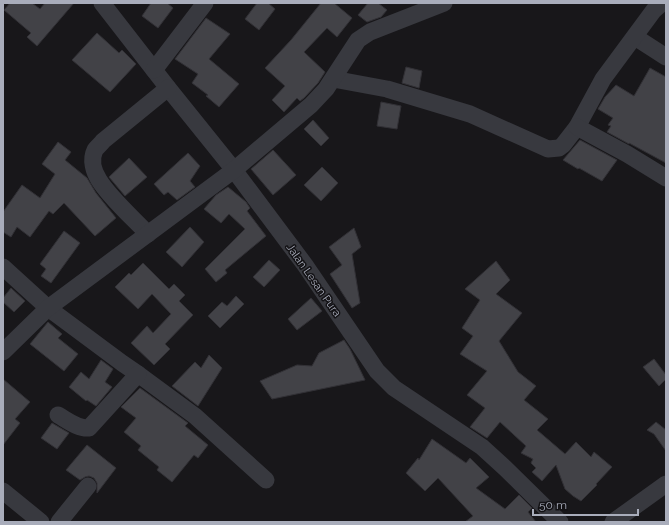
<svg xmlns="http://www.w3.org/2000/svg" width="669" height="525" font-family="Raleway,sans-serif">
  <rect width="100%" height="100%" fill="#18171a"/>
  <!-- building -->
  <g fill="#424247" stroke="#323136">
    <path d="M10,3H32L40,9L45,3H74L37,46L27,37L31,33L4,10Z"/>
    <path d="M151,3H167L173,8L158,28L142,16Z"/>
    <path d="M257,3H268L275,9L259,30L245,19Z"/>
    <path d="M321,3H334L352,18L337,37L327,28L304,52L325,72L318,83L304,98L300,101L297,98L284,112L272,100L285,86L265,68L291,40Z"/>
    <path d="M368,3H378L387,10L381,17L367,22L358,15Z"/>
    <path d="M206,18L230,34L209,59L239,84L219,107L206,96L208,95L192,83L198,74L175,59Z"/>
    <path d="M97,33L119,53L122,50L136,64L110,92L72,60Z"/>
    <path d="M406,67L422,71L419,88L402,83Z"/>
    <path d="M650,68L666,77V163L629,143V144L607,132L611,126L608,125L613,118L598,109L605,97L616,85L634,96Z"/>
    <path d="M381,102L401,106L397,129L377,126Z"/>
    <path d="M313,120L329,138L321,146L304,129Z"/>
    <path d="M580,140L617,160L602,181L579,168L578,169L563,160Z"/>
    <path d="M58,142L71,152L65,160L87,178L96,193L116,218L95,236L64,203L53,214L49,211L30,237L17,227L11,237L3,232V212L22,185L40,198L55,174L42,164Z"/>
    <path d="M273,150L296,175L273,195L251,169Z"/>
    <path d="M188,153L200,166L190,181L195,187L177,200L168,192L164,195L154,184Z"/>
    <path d="M129,158L147,177L125,196L109,177Z"/>
    <path d="M322,167L338,183L321,201L304,185Z"/>
    <path d="M228,187L246,202L250,208L247,211L266,236L225,270L227,273L216,282L205,269L245,229L229,214L221,223L204,209L216,195Z"/>
    <path d="M190,227L204,242L182,267L166,252Z"/>
    <path d="M354,228L361,247L352,254L360,303L352,308L330,274L342,265L329,247Z"/>
    <path d="M64,231L80,243L51,283L41,276L46,269L40,264Z"/>
    <path d="M269,260L280,270L264,287L253,277Z"/>
    <path d="M496,261L510,280L496,294L522,313L499,341L518,372L536,386L524,400L548,419L537,430L565,454L576,442L591,457L594,452L612,467L596,484L597,485L581,501L573,496L565,489L556,465L542,481L532,472L536,468L531,463L533,459L521,453L526,446L500,422L487,438L470,427L485,408L467,395L487,371L460,354L473,336L462,328L480,300L465,289Z"/>
    <path d="M143,263L169,289L174,284L185,295L179,301L193,315L165,344L170,349L154,365L131,343L147,326L153,333L171,314L152,294L138,309L115,287L129,273L131,275Z"/>
    <path d="M11,288L25,301L14,312L3,302V298Z"/>
    <path d="M236,296L244,304L220,328L208,316L222,302L227,306Z"/>
    <path d="M311,298L322,311L297,330L288,319Z"/>
    <path d="M48,322L62,334L58,338L78,354L64,371L30,344Z"/>
    <path d="M344,340L350,349L365,380L272,399L260,381L297,365L312,366L319,353Z"/>
    <path d="M209,355L222,368L198,406L172,386L195,362L201,368Z"/>
    <path d="M654,359L666,375V379L659,386L643,367Z"/>
    <path d="M101,360L113,369L105,382L112,387L96,406L87,400L86,401L69,387L81,372L89,379Z"/>
    <path d="M3,379L30,402L15,419L20,423L3,445Z"/>
    <path d="M140,388L188,423L185,426L208,445L198,458L194,455L172,482L157,470L159,467L138,450L141,446L124,432L136,418L121,407Z"/>
    <path d="M656,422L666,430V451L654,434L647,430Z"/>
    <path d="M52,423L69,433L57,449L41,438Z"/>
    <path d="M432,439L466,463L470,458L489,477L476,488L505,509L519,495L532,508L528,512L536,522H465L473,516L438,478L425,491L406,473L418,458L419,460Z"/>
    <path d="M87,445L116,468L97,493V483L94,478L89,476L85,477L80,480L66,470Z"/>
  </g>
  <g fill="none" stroke-linecap="round" stroke-linejoin="round">
    <!-- minor -->
    <g stroke="#38393f" stroke-width="17">
      <path d="M102,3L168,88L234,170L305,265L377,371L394,388L482,447L505,468L560,522"/>
      <path d="M635,37L666,57"/>
      <path d="M154,70L205,3"/>
      <path d="M333,79L387,89L470,114L548,149L559,148L563,145L577,127L603,79L654,10L662,3"/>
      <path d="M577,127L627,154L666,178"/>
      <path d="M148,234C133,218 110,198 99,180C94,172 90,160 95,150C97,147 101,144 103,141L168,88"/>
      <path d="M3,267L48,308L122,363L138,374L195,416L266,480"/>
      <path d="M3,352L48,308L234,170L311,105L326,89L358,40L370,32L444,3"/>
      <path d="M58,415C67,420 78,429 89,428L138,374"/>
      <path d="M3,491L41,522"/>
      <path d="M59,522L88,486"/>
      <path d="M613,522L666,484"/>
    </g>
  </g>
  <g text-anchor="middle" stroke-width="3" stroke-linejoin="round" paint-order="stroke">
    <!-- street labels -->
    <g font-size="11" fill="#a9adbb" stroke="#131215">
      <text transform="translate(314 280) rotate(55)" y="4">Jalan Lesan Pura</text>
    </g>
  </g>
  <!-- border -->
  <rect width="669" height="525" fill="none" stroke="#a9adbb" stroke-width="8"/>
  <!-- scale -->
  <path d="M533 509v6h105v-6" fill="none" stroke="#a9adbb" stroke-width="2"/>
  <text x="539" y="509" font-size="12" fill="#a9adbb" stroke="#131215" stroke-width="3" paint-order="stroke">50 m</text>
</svg>
